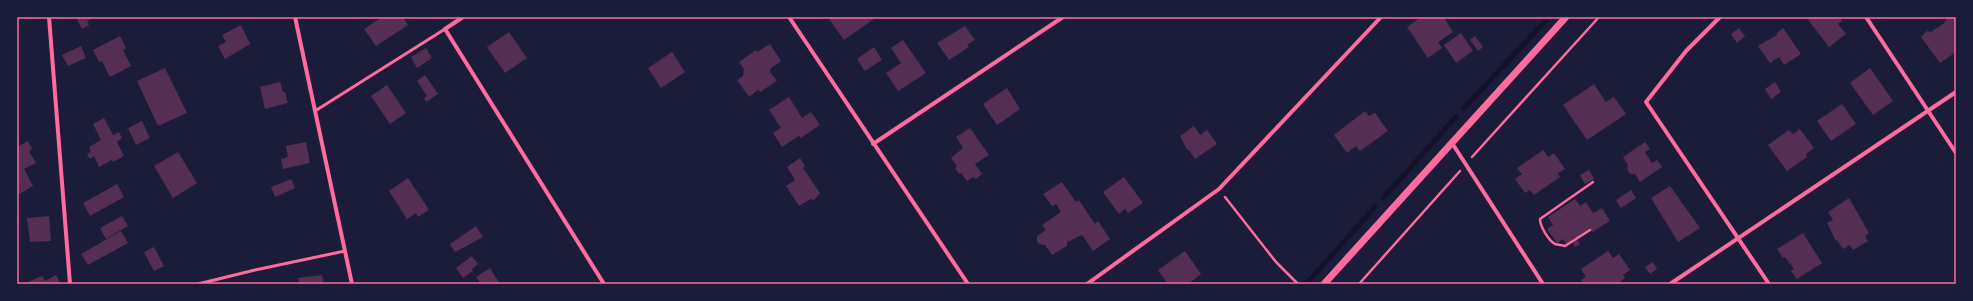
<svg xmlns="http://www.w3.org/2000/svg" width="1973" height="301" font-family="Roboto,sans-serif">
  <rect width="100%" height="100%" fill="#1b1b3a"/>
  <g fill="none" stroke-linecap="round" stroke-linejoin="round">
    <!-- stream -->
    <g stroke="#12122b" stroke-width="5">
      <path d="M1464,108L1549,17"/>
      <path d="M1383,198L1456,117"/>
      <path d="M1307,283L1375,207"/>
    </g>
  </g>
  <!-- building -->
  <g fill="#542f53">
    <path d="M76,17H95L87,21L89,25L82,29Z"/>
    <path d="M382,17H403L408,25L376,46L364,29Z"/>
    <path d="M831,17H872L874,19L844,40L829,19Z"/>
    <path d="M1421,17H1444L1453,32L1438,42L1442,48L1428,58L1407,27Z"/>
    <path d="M1806,17H1839L1842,21L1838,24L1846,34L1829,47Z"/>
    <path d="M1948,17H1954L1956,20V52L1940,63L1921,37L1927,31L1931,32L1944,23Z"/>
    <path d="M241,25L250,44L225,59L218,46L226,42L222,35Z"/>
    <path d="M965,26L975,40L967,45L969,47L949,60L937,43Z"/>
    <path d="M1739,28L1745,36L1737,43L1731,34Z"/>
    <path d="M1783,28L1801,54L1784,65L1779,57L1770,63L1758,46L1777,35L1776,34Z"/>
    <path d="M509,32L527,58L505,73L487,47Z"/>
    <path d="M1461,33L1473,51L1456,63L1444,45Z"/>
    <path d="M120,36L126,48L123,50L131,66L110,77L102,61L99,62L93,50Z"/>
    <path d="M1475,36L1483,47L1478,51L1470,40Z"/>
    <path d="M903,40L926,73L898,91L886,73L901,63L891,48Z"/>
    <path d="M770,44L781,61L771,68L770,72L777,81L760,92L758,90L749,97L737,80L743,76L744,69L739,62L756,50L757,52Z"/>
    <path d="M81,46L86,58L68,66L62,55Z"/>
    <path d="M874,47L882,60L865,71L857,59Z"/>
    <path d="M426,48L432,58L417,68L411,57Z"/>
    <path d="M672,52L685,72L661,88L648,68Z"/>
    <path d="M165,68L187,113L158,126L137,81Z"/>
    <path d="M1870,68L1893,101L1873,115L1850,83Z"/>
    <path d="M425,75L438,94L426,102L424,98L427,96L417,81Z"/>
    <path d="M280,82L283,92H285L288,103L265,109L260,87Z"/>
    <path d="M1775,82L1781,92L1771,99L1765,89Z"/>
    <path d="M1594,84L1606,102L1614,97L1626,114L1587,140L1563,105Z"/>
    <path d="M387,85L406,113L390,124L371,96Z"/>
    <path d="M1007,88L1020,109L997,125L983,104Z"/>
    <path d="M789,97L802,118L811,112L820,125L801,138L799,136L782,147L773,133L781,128L769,110Z"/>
    <path d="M1842,104L1856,124L1831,141L1817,121Z"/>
    <path d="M1365,111L1369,116L1375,113L1388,131L1360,151L1356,146L1347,153L1334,135Z"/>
    <path d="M104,118L113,135L119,132L122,138L117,142L124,156L113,162L112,160L99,167L94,156L90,159L87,154L91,152L89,147L101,140L93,124Z"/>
    <path d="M142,121L150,138L136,145L128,128Z"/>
    <path d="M1194,126L1200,135L1207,130L1217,144L1195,159L1189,150L1188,151L1180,136Z"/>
    <path d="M970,128L989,155L975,164L982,174L976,179L974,177L967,181L961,173L959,174L955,168L957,166L951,158L963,148L956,137Z"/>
    <path d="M1800,129L1814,148L1806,154L1807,157L1787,171L1768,145L1789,130L1793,134Z"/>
    <path d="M28,141L32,149L29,151L36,163L24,169L33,186L19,194L17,190V147Z"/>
    <path d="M306,142L310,163L283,169L281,159L288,157L286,146Z"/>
    <path d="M1645,142L1650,149L1645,152L1652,163L1657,160L1662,167L1640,182L1635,174H1630L1627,169L1628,165L1623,157Z"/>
    <path d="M1543,150L1548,157L1554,153L1565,169L1558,173L1560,177L1534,195L1530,190L1525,193L1515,179L1522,174L1517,168Z"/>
    <path d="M178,152L197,183L173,198L154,166Z"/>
    <path d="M800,158L805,166L803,168L820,193L814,200L811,199L799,206L786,186L795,180L787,167Z"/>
    <path d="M1589,170L1594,179L1585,184L1580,175Z"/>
    <path d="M1124,177L1143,203L1128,213L1125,209L1119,214L1103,192Z"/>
    <path d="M408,178L429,210L418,217L416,213L407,219L389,191Z"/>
    <path d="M291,179L295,188L275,197L271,187Z"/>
    <path d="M1062,182L1076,202L1079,200L1095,224L1098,221L1110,239L1093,251L1082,235L1067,242V246L1052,255L1045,245L1039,244L1037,241V236L1046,230L1042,225L1061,212L1056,204L1052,206L1043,194Z"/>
    <path d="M117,184L124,197L90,216L83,203Z"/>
    <path d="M1670,186L1700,228L1678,242L1651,198Z"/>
    <path d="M1631,190L1636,198L1621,208L1616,200Z"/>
    <path d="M1849,198L1869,233L1865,236L1868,241L1853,250L1850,245L1843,249L1837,240L1836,241L1827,223L1833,220L1828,212Z"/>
    <path d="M1575,199L1580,206L1586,202L1593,213L1602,208L1610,221L1592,232L1590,229L1566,244L1563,239L1557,243L1547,229L1553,225L1548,217Z"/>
    <path d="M49,216L51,241L30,242L27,218Z"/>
    <path d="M122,216L128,226L106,239L100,228Z"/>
    <path d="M476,226L483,237L455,252L450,244Z"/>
    <path d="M121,231L128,243L88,265L81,254Z"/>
    <path d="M1803,233L1822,263L1797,279L1791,271L1794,269L1790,263L1788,264L1789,262L1785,257L1783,258L1777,249Z"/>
    <path d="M1577,240L1580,244L1575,247L1573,243Z"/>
    <path d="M154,247L164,266L154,271L144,252Z"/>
    <path d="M1185,251L1201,274L1188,284H1168L1158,270Z"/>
    <path d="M1608,251L1613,258L1619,254L1630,270L1623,275L1625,278L1617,284H1584L1581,280L1586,277L1581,269Z"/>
    <path d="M472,256L478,264L472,269L473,271L463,278L456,268Z"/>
    <path d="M1653,262L1657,269L1650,274L1645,267Z"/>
    <path d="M490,268L500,284H481L476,277Z"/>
    <path d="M56,275L60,284H24L42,276L45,281Z"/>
    <path d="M322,275L324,284H299L298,278Z"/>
  </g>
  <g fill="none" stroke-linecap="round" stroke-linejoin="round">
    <!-- path -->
    <g stroke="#ff6b9d" stroke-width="2.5">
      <path d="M1472,157L1599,17"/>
      <path d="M1225,197L1276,262L1298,284"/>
      <path d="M1590,230L1565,246C1562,245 1558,245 1555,244C1548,240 1540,226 1540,219L1593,182"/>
      <path d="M1359,284L1460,171"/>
    </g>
    <!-- service -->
    <g stroke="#ff6b9d" stroke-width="3">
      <path d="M315,111L445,29"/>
      <path d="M198,284L255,270L345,251"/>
    </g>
    <!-- minor -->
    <g stroke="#ff6b9d" stroke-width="4">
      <path d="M49,17L70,284"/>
      <path d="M295,17L352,284"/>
      <path d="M463,17L445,29L604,284"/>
      <path d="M789,17L968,284"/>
      <path d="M1720,17L1686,51L1646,102L1769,284"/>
      <path d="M1866,17L1956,153"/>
      <path d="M1452,143L1543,284"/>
      <path d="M873,144L1063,17"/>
      <path d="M1087,284L1219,189L1381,17"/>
      <path d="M1670,284L1956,92"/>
    </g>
    <!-- tertiary -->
    <path stroke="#ff6b9d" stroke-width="7" d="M1324,284L1566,17"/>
  </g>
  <!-- border -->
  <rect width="1973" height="301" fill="none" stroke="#1b1b3a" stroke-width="36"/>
  <rect x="18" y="18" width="1937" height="265" fill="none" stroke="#ff6b9d" stroke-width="1.5"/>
</svg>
